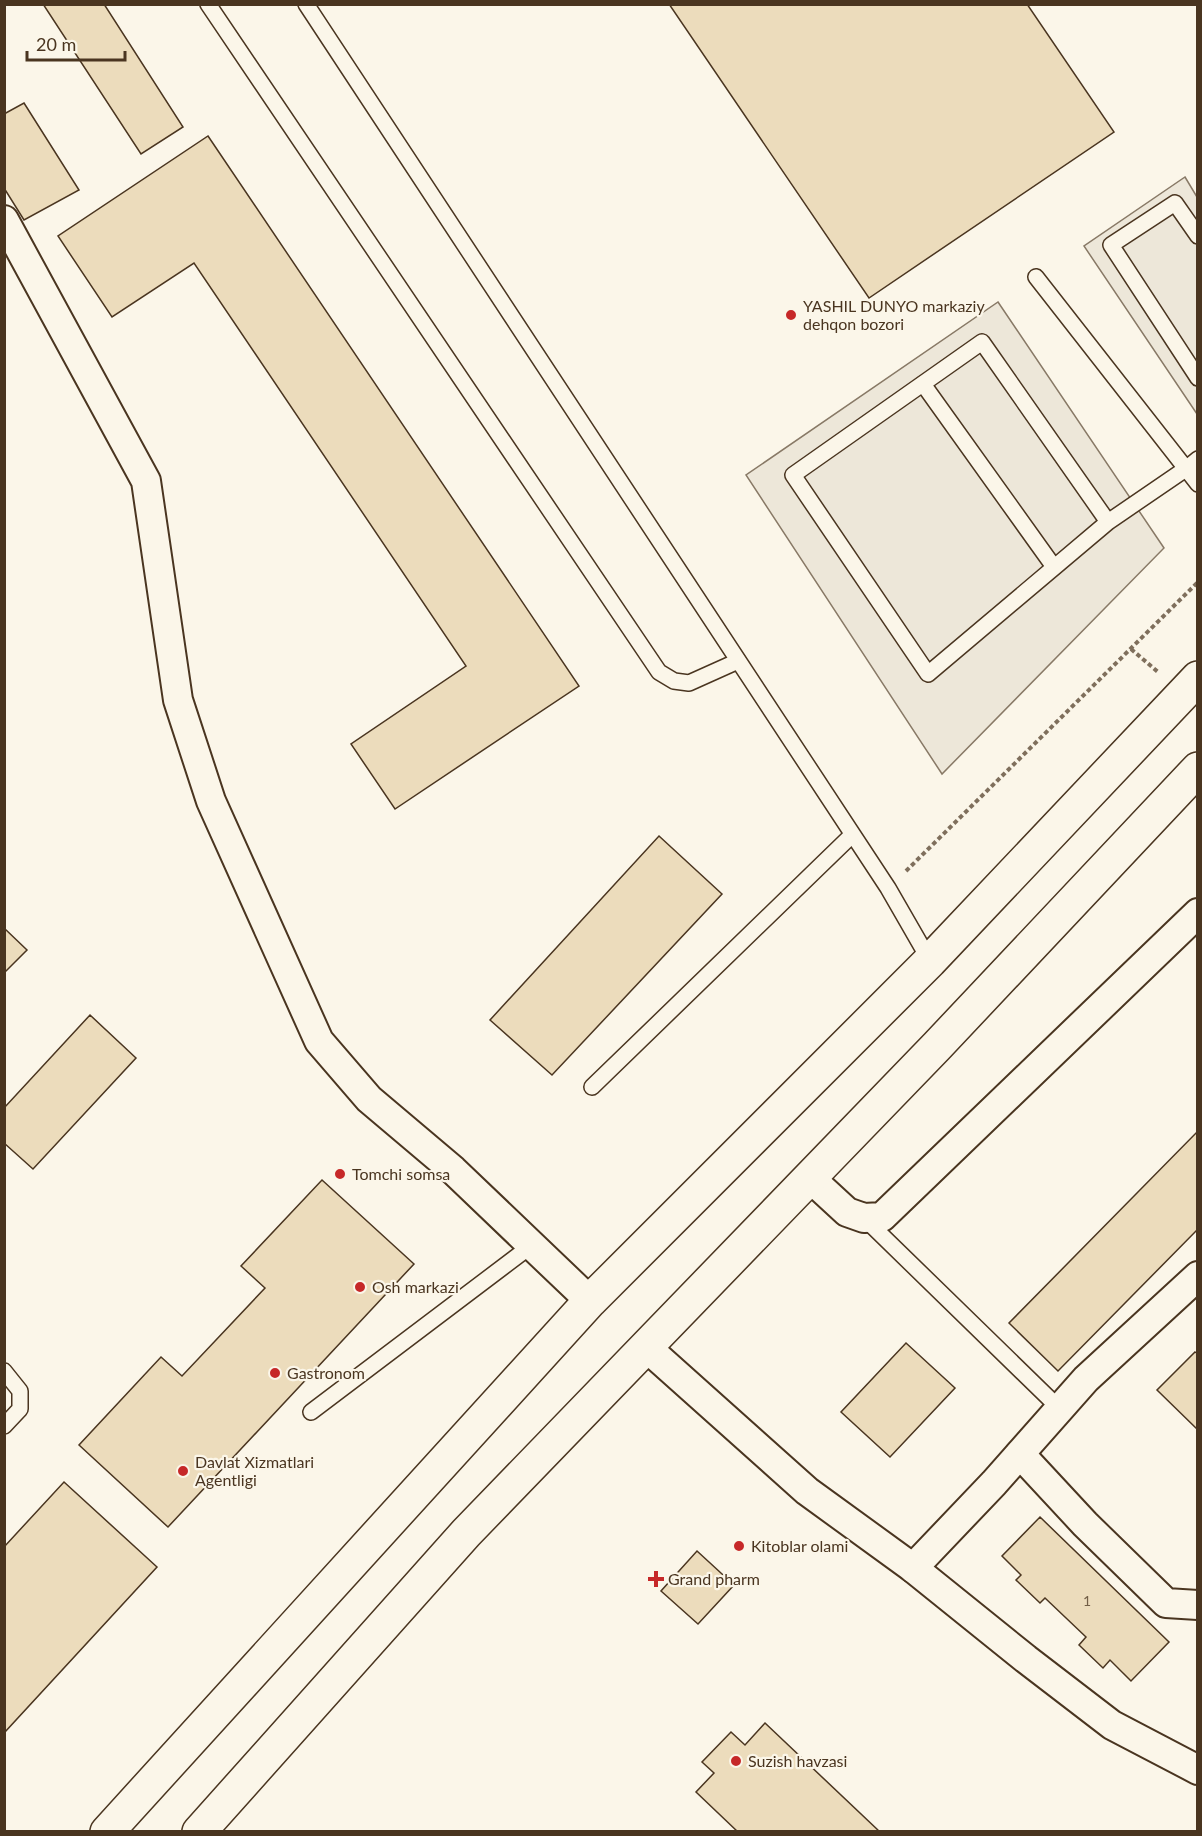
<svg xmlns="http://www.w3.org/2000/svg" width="1202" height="1836" font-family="Lato,sans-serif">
  <rect width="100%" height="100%" fill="#fbf6e9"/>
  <!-- parking -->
  <g fill="#ede7d9" stroke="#887966" stroke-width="1.5">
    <path d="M1185,177L1197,197V414L1084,246Z"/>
    <path d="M998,302L1164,548L942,774L746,475Z"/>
  </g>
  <!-- building -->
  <g fill="#ecdcbc" stroke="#4a3520" stroke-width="1.5">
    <path d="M43,4H104L183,127L141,154Z"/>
    <path d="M669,4H1027L1114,132L869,298Z"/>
    <path d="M24,103L79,190L24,220L4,188V114Z"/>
    <path d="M208,136L579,686L395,809L351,744L466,666L194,263L112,317L58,236Z"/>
    <path d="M659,836L722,894L552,1075L490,1020Z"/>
    <path d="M4,928L27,950L4,973Z"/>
    <path d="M90,1015L136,1058L33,1169L4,1143V1108Z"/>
    <path d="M1198,1131V1229L1058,1371L1009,1323Z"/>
    <path d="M322,1180L414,1264L168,1527L79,1445L161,1357L182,1376L265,1288L241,1266Z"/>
    <path d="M906,1343L955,1388L890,1457L841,1412Z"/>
    <path d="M1195,1352L1198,1354V1430L1157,1390Z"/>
    <path d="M64,1482L157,1567L4,1733V1547Z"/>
    <path d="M1040,1517L1169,1642L1131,1681L1110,1660L1103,1668L1079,1645L1086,1637L1045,1598L1040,1603L1016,1580L1021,1575L1002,1556Z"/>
    <path d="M697,1551L734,1585L698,1624L661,1591Z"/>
    <path d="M765,1723L880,1832H738L696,1792L714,1773L702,1762L731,1732L745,1745Z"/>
  </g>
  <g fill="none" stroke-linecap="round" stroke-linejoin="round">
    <defs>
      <g id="service">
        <path d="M208,4L659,672L674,681L689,683L738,661"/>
        <path d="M306,4L888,888L930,961"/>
        <path d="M1198,236L1175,203L1111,245L1198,378"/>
        <path d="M1036,277L1198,484"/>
        <path d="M923,384L1054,567"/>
        <path d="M1108,522L982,342L793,475L928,674L1108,522L1187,468L1198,459"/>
        <path d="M592,1087L852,835"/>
        <path d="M864,1218L1060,1409"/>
        <path d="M4,1371L20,1391V1409L4,1426"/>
        <path d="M311,1412L532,1245"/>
      </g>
      <g id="minor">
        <path d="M4,220L146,481L178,700L211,801L319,1041L369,1099L453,1170L590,1301"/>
        <path d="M809,1177L847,1212L864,1218L882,1217L1198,913"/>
        <path d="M646,1347L807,1491L913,1568L1026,1659L1112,1725L1198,1770"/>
        <path d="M1020,1454L1085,1524L1166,1603L1198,1605"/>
        <path d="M913,1568L994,1483L1086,1379L1198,1276"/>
      </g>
      <g id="primary">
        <path d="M107,1832L590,1301L930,961L1198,678"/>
        <path d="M199,1832L466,1533L937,1046L1198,769"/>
      </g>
    </defs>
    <!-- service casing -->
    <use href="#service" stroke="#4a3520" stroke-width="18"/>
    <!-- minor casing -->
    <use href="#minor" stroke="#4a3520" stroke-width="32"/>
    <!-- primary casing -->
    <use href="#primary" stroke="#4a3520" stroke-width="36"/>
    <!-- path -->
    <g stroke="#7f6f5c" stroke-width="4" stroke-dasharray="4.5 3" stroke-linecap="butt">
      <path d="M1131,649L1158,672"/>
      <path d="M906,871L1198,582"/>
    </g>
    <!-- service -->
    <use href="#service" stroke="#fbf6e9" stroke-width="15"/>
    <!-- minor -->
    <use href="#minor" stroke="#fbf6e9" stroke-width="28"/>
    <!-- primary -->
    <use href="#primary" stroke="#fbf6e9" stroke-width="33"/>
  </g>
  <!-- markers -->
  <g fill="#c62828" stroke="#fbf6e9" stroke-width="2">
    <circle cx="791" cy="315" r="6"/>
    <circle cx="340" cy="1174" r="6"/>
    <circle cx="360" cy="1287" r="6"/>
    <circle cx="275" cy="1373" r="6"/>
    <circle cx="183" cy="1471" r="6"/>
    <circle cx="739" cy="1546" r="6"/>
    <path d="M653 1570h6v6h6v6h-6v6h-6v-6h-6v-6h6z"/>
    <circle cx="736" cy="1761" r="6"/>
  </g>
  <g text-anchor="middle" stroke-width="4.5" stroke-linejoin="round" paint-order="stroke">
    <!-- number labels -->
    <g font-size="14" fill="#725f47">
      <text x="1087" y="1606">1</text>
    </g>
    <!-- poi labels -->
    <g font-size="16" fill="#4a3520" stroke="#fbf6e9" text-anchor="start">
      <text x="803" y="312">YASHIL DUNYO markaziy<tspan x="803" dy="18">dehqon bozori</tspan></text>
      <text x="352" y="1180">Tomchi somsa</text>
      <text x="372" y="1293">Osh markazi</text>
      <text x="287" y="1379">Gastronom</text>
      <text x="195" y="1468">Davlat Xizmatlari<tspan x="195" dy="18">Agentligi</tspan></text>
      <text x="751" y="1552">Kitoblar olami</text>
      <text x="668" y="1585">Grand pharm</text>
      <text x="748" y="1767">Suzish havzasi</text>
    </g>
  </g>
  <!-- border -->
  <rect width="1202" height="1836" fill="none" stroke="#4a3520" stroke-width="12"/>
  <!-- scale -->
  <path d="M27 51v9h98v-9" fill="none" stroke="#4a3520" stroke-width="3"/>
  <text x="36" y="51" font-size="18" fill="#4a3520" stroke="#fbf6e9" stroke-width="4.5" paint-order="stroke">20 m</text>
</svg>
